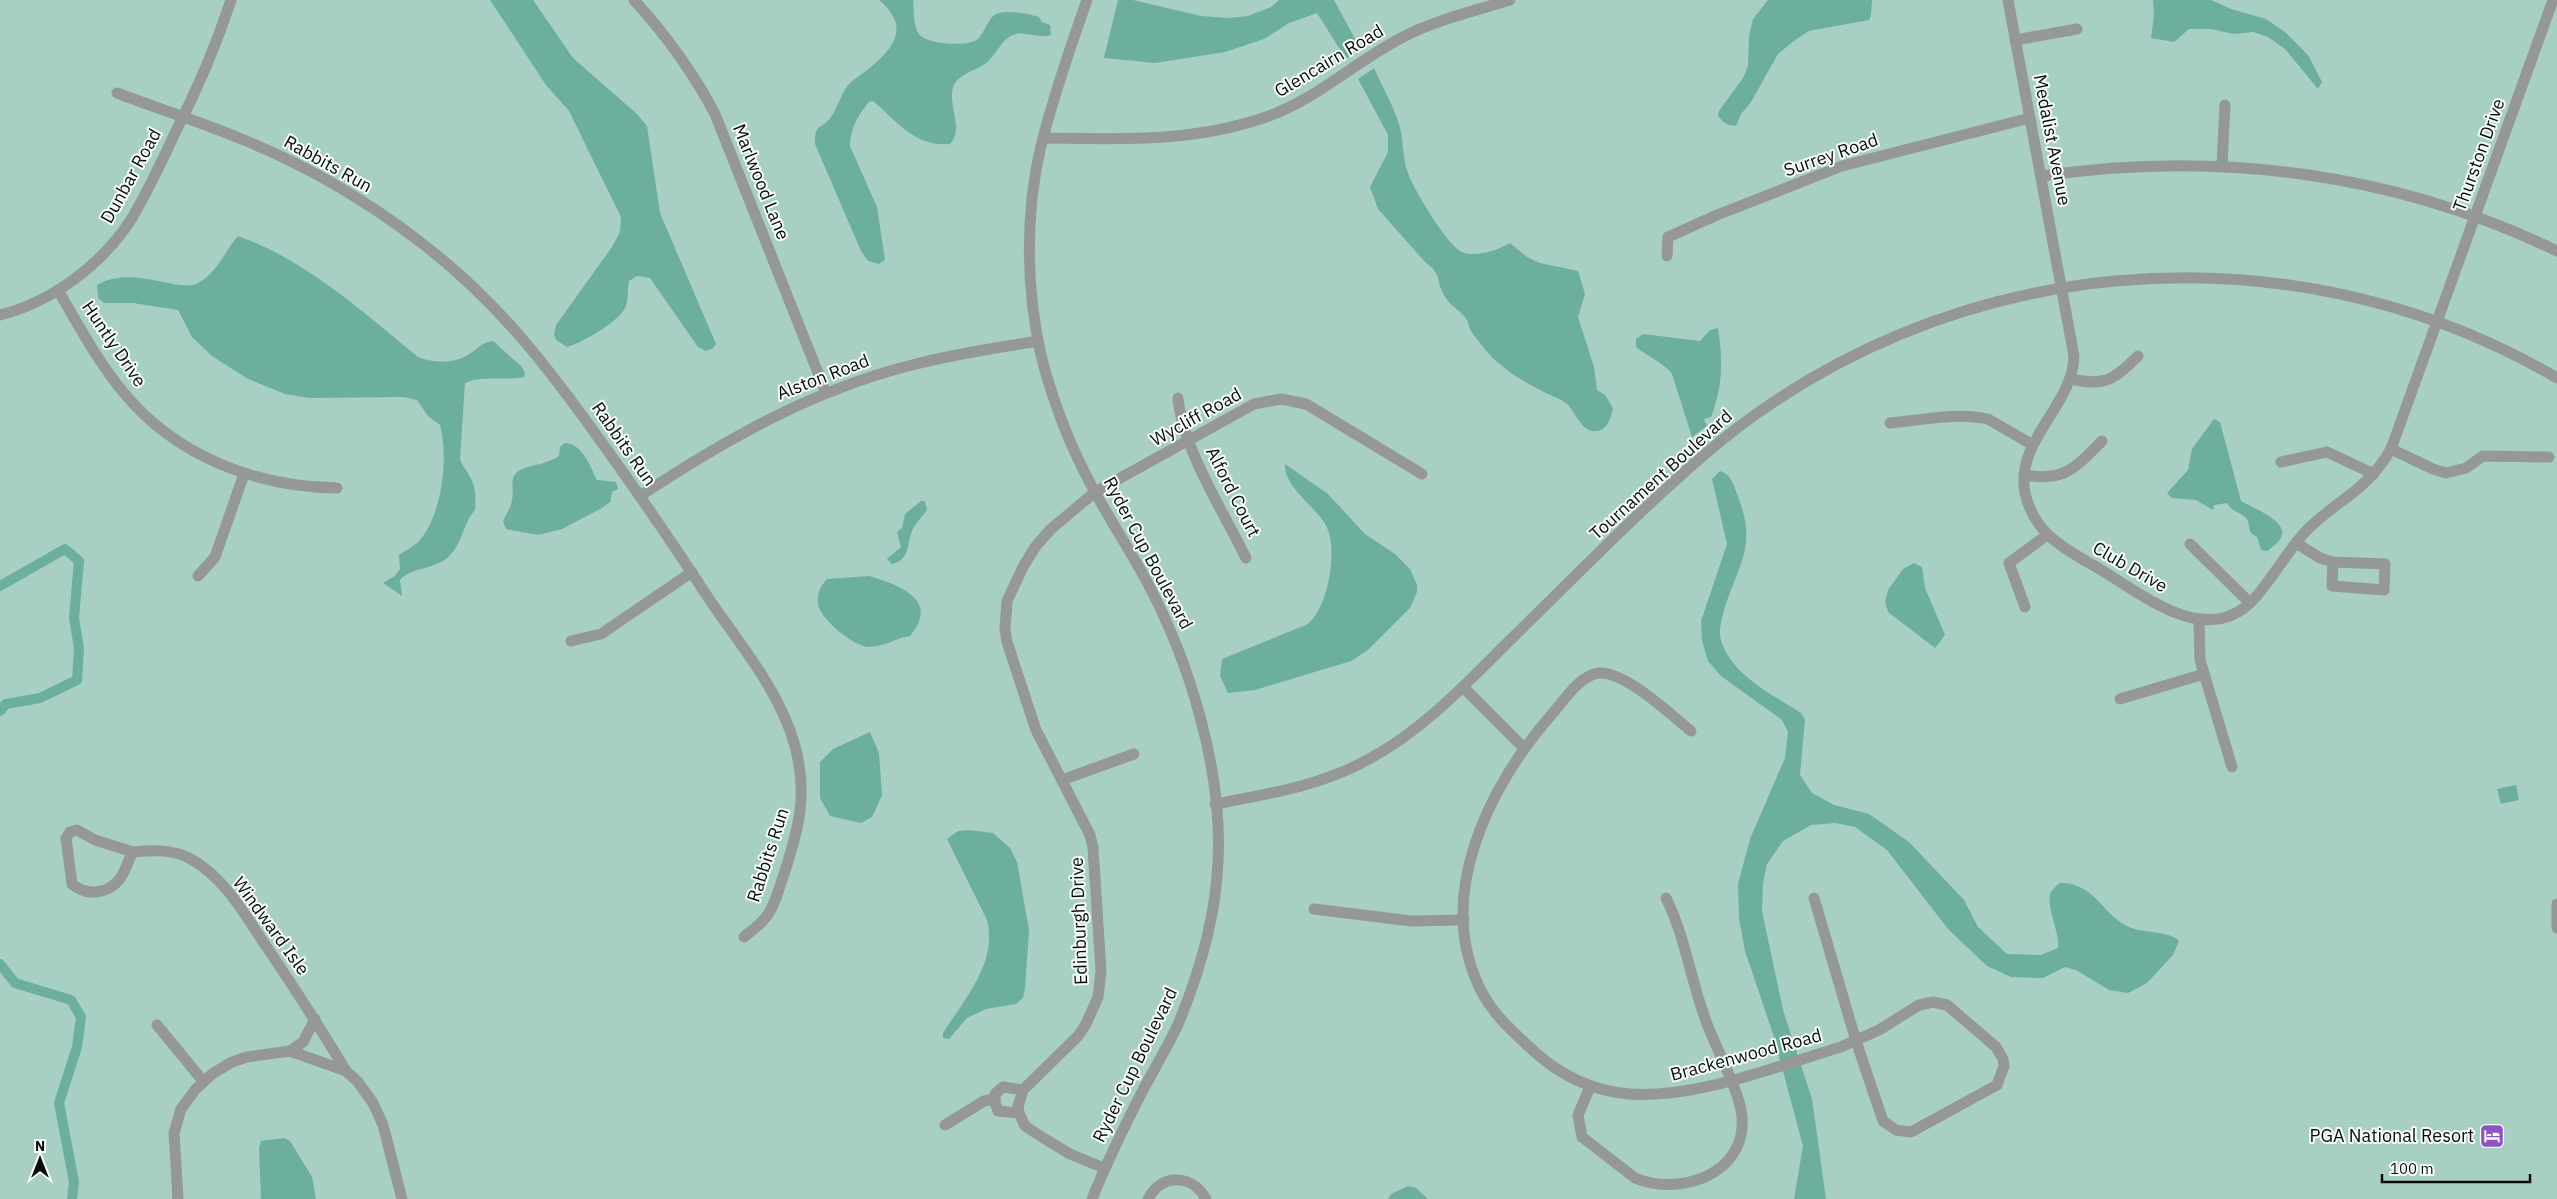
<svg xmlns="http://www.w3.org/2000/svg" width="2557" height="1199" font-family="'IBM Plex Sans',sans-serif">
  <rect width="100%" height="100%" fill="#e8efed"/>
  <!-- green -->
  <rect fill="#a8cfc4" x="0" y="0" width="2557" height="1199"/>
  <!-- water -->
  <g fill="#6caf9e">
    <path d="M490,0H533L573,58L637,114L647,126L660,213L716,344L713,348L706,351L698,347L650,278L637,276L629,281C627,289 629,301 625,308C618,322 582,343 567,347L556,340L554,334L556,325L612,247L620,232L621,217L569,111L546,85Z"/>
    <path d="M879,0H913C914,10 913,26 919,34C927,45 968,47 978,39C985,32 988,18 996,14C1007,9 1028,14 1039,17L1042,22L1050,25L1051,35C1037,40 1022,28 1009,37C1000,43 995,56 986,63C977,70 959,74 954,85C946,103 965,129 950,144C914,147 897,121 873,101L869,102C858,115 850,129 850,146L877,207L885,260L879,264L868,261L861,251L815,144C814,123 822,130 831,117C839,106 841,92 850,83C855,78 861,75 866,71C893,49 912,28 879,0Z"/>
    <path d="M1118,0H1133L1201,16L1229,18L1248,16L1271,7L1279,0H1334L1360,48L1346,59L1317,13L1289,23L1264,39L1225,52L1155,63L1104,58Z"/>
    <path d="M1768,0H1872L1871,15L1869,20L1809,31L1795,40L1778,54L1751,102L1741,114L1736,126C1726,125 1723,123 1718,115L1719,111L1743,78L1748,66L1749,36L1753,19Z"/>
    <path d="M2153,0H2211L2231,9L2266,19L2285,32L2308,55L2322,82L2318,89L2285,49L2268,37L2253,32L2234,34L2211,29H2189L2174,42L2151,38L2154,15Z"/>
    <path d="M1374,68C1382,86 1393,105 1399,124C1404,140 1402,158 1408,173C1414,190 1447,245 1462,252C1475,258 1499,250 1510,243L1527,257L1540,263L1578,271L1585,294L1578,317L1594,367L1597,390L1605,395L1613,408C1611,417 1608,430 1597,431C1581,433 1576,412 1567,404C1560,398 1548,395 1540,390C1527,383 1512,375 1501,365C1490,357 1481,344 1473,334C1469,329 1469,324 1467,320C1461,310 1450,307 1444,295C1436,281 1442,274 1426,263L1378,209L1370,187L1388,152V135L1358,79Z"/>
    <path d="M238,236C306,260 363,312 418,357C434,363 453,364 468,355C477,349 482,342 493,341L521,366L525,373L524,377C504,381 483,375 465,383L460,459C462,466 467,470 470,477C476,487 476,498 475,510C463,523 463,541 451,554C438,570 413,566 400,580L402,596L383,583L395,576L400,569L399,555C405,551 415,546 420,540C442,514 449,457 440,425L428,416L417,400L404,397L309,398L285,394L248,379L212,356L192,337L178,310L133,303H104L98,298L97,285C133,264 178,294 198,283C216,274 225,251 238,236Z"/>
    <path d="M1718,328C1723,358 1723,388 1711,417L1704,419L1707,426L1692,437L1672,374C1663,362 1648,357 1636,347V339L1643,334L1700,341L1710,330Z"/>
    <path d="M2214,419L2220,422L2241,501C2262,513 2305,527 2267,551L2261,550L2257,537L2251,533C2249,530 2249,525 2248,521C2244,512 2233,514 2227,503L2214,505L2213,510L2196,500L2172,498L2167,493L2188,470L2192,449Z"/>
    <path d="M565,443C583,444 590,466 597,480L616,482L618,489L612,492L610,502L602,508L562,529L538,535L506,529L503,521C506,515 511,507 512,500C515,488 507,476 522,469C535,464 547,464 559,456L560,447Z"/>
    <path d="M1285,464L1328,494L1365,534L1395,554L1410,569L1417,585V592L1410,608L1368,650L1351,661L1255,690L1228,693L1220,676L1222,659L1308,624C1328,607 1337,554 1328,530C1320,508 1284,490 1285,464Z"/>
    <path d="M1720,471C1731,474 1733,484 1737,494C1758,546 1739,562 1724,610C1722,619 1718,631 1721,640C1731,675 1773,695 1801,713L1805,719L1800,775L1812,793L1834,805L1869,814L1909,842L1964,900L1978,927L2007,954L2041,955L2058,948C2060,932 2045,905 2051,892C2053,889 2057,885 2060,883C2095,883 2102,914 2127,926C2142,934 2169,930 2179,941L2173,955L2147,983L2128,993L2109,990L2076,970L2065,967L2043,978L2011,977L1987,966L1948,929L1887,850L1855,827L1835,823L1811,825L1783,841L1767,864L1763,883L1762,911L1783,1010L1812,1099L1826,1199H1794L1803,1146L1773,1034L1745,951L1739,918L1738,884L1750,839L1785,758L1788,732L1782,720L1721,676L1708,661L1702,640L1701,621L1727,544L1712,479Z"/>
    <path d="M921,501H925L927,510C923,516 916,522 913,529C906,543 911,560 892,564L887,559L901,547L897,532L902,528L905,514Z"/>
    <path d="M1914,563L1922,567L1925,588L1945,635L1935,648L1888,612L1885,602L1888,590L1903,569Z"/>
    <path d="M869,576C899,585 941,600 910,636C896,638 884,647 869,647C854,647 820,619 818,604C817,593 820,587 827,579Z"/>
    <path d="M870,732L879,753L882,795L872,817L861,823L830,816L820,798V762L833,749Z"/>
    <path d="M2516,785L2519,800L2501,804L2497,789Z"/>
    <path d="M969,830L993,833L1010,848L1017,862L1029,930L1025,988L1023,998L1016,1004L986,1009L967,1018L949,1039L943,1038V1033C964,1000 998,962 987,920L947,839L958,831Z"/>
    <path d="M284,1138L290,1141L312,1177L316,1199H261L259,1148L261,1141Z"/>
    <path d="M1408,1186L1416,1188L1428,1199H1388L1391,1194Z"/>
  </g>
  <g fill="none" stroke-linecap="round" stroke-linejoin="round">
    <!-- canal -->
    <g stroke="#6caf9e" stroke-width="10">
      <path d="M0,586L65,549L79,561L74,618L79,648L77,680L40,698L6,704L0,711"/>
      <path d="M0,964L15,983L71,1000L81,1017L77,1047L59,1103L74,1182L72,1199"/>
    </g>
    <!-- street -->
    <g stroke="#959897" stroke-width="11">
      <path d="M634,0C666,35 693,72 715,114L826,393"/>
      <path d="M1087,0C1070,48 1053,97 1041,146C1025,212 1026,289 1041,355C1049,388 1065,433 1080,463C1099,504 1125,541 1146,580C1189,660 1223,770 1218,861C1216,916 1200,971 1179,1022C1169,1045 1155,1067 1143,1090C1125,1125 1107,1162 1092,1199"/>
      <path d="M2008,0L2074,356C2073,406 2015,440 2025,493C2034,534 2065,549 2098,568C2142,594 2207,650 2254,599C2273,578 2287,551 2307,530C2339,498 2366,492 2391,449L2553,0"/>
      <path d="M2015,40L2077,29"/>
      <path d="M117,93C162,110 207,124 251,143C311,168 368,202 419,241C498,301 548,367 605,447C641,497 675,547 709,599C741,646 780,691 795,746C808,794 799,828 784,874C779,888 775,906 766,917C760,925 751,931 744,937"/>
      <path d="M1043,138C1122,139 1193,143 1269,116C1318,98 1356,61 1403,37C1436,20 1474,11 1510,0"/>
      <path d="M2222,165L2225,105"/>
      <path d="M2042,176C2218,150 2396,173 2557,251"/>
      <path d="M1667,256L1668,237L1717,215L1842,166L2030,118"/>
      <path d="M58,290C79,326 98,362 124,393C176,456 256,487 337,488"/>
      <path d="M0,315C52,302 103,264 132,218C148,191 162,161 175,133C197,90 216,46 231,0"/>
      <path d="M2070,379C2106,386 2112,381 2138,356"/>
      <path d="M1178,398C1182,447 1224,513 1246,558"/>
      <path d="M1890,423C1922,420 1957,412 1988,419L2033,445"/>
      <path d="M2391,449L2433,469L2446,473L2466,468L2483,456L2549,457"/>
      <path d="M2281,462L2327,452L2374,474"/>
      <path d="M2025,475C2065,482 2075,468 2102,441"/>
      <path d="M640,496C725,440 812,390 912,365C953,354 996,348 1038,341"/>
      <path d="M2296,543L2320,558L2333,562L2332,586L2384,590L2385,564L2333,562"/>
      <path d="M2190,544L2250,603"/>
      <path d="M198,576L215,557L244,474"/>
      <path d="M2025,607L2009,563L2047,535"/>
      <path d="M2199,620L2200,660L2232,767"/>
      <path d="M571,641L601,634L692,572"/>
      <path d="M1463,687L1524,748"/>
      <path d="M2120,699L2204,674"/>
      <path d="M1691,731C1671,715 1625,671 1599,673C1580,675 1565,699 1553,713C1488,786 1431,901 1484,996C1494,1014 1510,1029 1525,1043C1554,1072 1588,1091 1630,1094C1696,1099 1777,1066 1841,1047L1879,1030L1919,1005L1933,1002L1947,1005L1996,1047L2003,1059L2004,1066L1997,1085L1911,1132L1896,1130L1883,1121L1856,1041L1814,898"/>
      <path d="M1062,780L1134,754"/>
      <path d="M1215,804C1269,794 1321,786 1369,759C1421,731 1463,687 1504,646C1570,582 1634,515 1704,455C1941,251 2287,220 2557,378"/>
      <path d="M77,830L95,840L133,852C128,860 126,870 121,877C109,895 86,896 72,884L66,838L70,832Z"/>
      <path d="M133,852C152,850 171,849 189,858C225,877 246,917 268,949C295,989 321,1029 346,1071"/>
      <path d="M2557,904V928"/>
      <path d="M1314,909L1411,921L1464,920"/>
      <path d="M157,1025L203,1081"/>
      <path d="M290,1051L303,1042L315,1019"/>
      <path d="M1590,1087L1578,1115L1582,1137L1635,1178C1679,1197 1747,1174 1742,1117C1740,1091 1715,1047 1706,1021C1691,981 1685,936 1666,898"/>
      <path d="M1019,1113L998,1111L995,1102V1094L1003,1087L1023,1090"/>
      <path d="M945,1125L984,1101L995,1099"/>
      <path d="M1104,1168L1070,1154L1045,1139L1025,1126L1019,1113L1018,1106L1023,1090L1078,1036L1086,1024L1098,997L1101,971L1093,848L1090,835L1036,730L1007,642L1005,629L1007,601L1024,565L1036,546L1051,529L1095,492L1254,404L1281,399L1306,404L1422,474"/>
      <path d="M178,1199L174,1133L181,1109L195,1090L212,1074L232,1062L247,1057L290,1051L346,1071L358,1082L373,1103L383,1125L402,1199"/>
      <path d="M1148,1199C1162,1173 1192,1174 1206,1199"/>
    </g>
  </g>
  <!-- icons -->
  <defs>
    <symbol id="hotel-square" viewBox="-11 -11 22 22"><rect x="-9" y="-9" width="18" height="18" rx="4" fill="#8e52c9" stroke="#f6fdfb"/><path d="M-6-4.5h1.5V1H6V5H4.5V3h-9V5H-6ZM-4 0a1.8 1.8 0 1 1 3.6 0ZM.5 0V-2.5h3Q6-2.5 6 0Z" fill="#fff"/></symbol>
  </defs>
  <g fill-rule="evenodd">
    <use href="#hotel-square" x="2478" y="1122" width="28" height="28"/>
  </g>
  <g text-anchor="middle" stroke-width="4" stroke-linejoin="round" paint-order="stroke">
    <!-- street labels -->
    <g font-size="18" fill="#0a0c0b" stroke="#f6fdfb">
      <text transform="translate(1329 61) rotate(-31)" y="6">Glencairn Road</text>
      <text transform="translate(2052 140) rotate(79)" y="6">Medalist Avenue</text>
      <text transform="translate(1831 155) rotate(-19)" y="6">Surrey Road</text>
      <text transform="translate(2479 155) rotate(-70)" y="6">Thurston Drive</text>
      <text transform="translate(328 164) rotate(29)" y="6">Rabbits Run</text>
      <text transform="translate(131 176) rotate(-61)" y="6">Dunbar Road</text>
      <text transform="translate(761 182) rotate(68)" y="6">Marlwood Lane</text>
      <text transform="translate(114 344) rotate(56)" y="6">Huntly Drive</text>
      <text transform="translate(823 377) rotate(-21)" y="6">Alston Road</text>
      <text transform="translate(1196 417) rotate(-29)" y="6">Wycliff Road</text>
      <text transform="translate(624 444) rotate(55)" y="6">Rabbits Run</text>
      <text transform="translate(1661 475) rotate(-42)" y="6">Tournament Boulevard</text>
      <text transform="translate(1233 492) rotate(63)" y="6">Alford Court</text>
      <text transform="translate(1148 553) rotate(62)" y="6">Ryder Cup Boulevard</text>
      <text transform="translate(2130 567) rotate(30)" y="6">Club Drive</text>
      <text transform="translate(768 855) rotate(-72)" y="6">Rabbits Run</text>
      <text transform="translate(1079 921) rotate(-92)" y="6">Edinburgh Drive</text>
      <text transform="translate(271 926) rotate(54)" y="6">Windward Isle</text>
      <text transform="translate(1746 1055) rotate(-15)" y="6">Brackenwood Road</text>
      <text transform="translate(1135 1065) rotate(-64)" y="6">Ryder Cup Boulevard</text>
    </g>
    <!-- poi labels -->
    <g font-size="18" fill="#0a0c0b" stroke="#f6fdfb" text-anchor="end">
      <text x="2474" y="1142">PGA National Resort</text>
    </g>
  </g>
  <!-- north arrow -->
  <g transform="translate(40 1159)" stroke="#f6fdfb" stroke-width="4" paint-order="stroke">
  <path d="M0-4L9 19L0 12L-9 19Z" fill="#0a0c0b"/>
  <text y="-8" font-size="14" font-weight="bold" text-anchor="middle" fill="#0a0c0b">N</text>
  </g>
  <!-- scale -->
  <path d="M2382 1174v8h148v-8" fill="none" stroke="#0a0c0b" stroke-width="2.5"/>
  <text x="2390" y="1174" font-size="15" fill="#0a0c0b" stroke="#f6fdfb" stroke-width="4" paint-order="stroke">100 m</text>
</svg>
